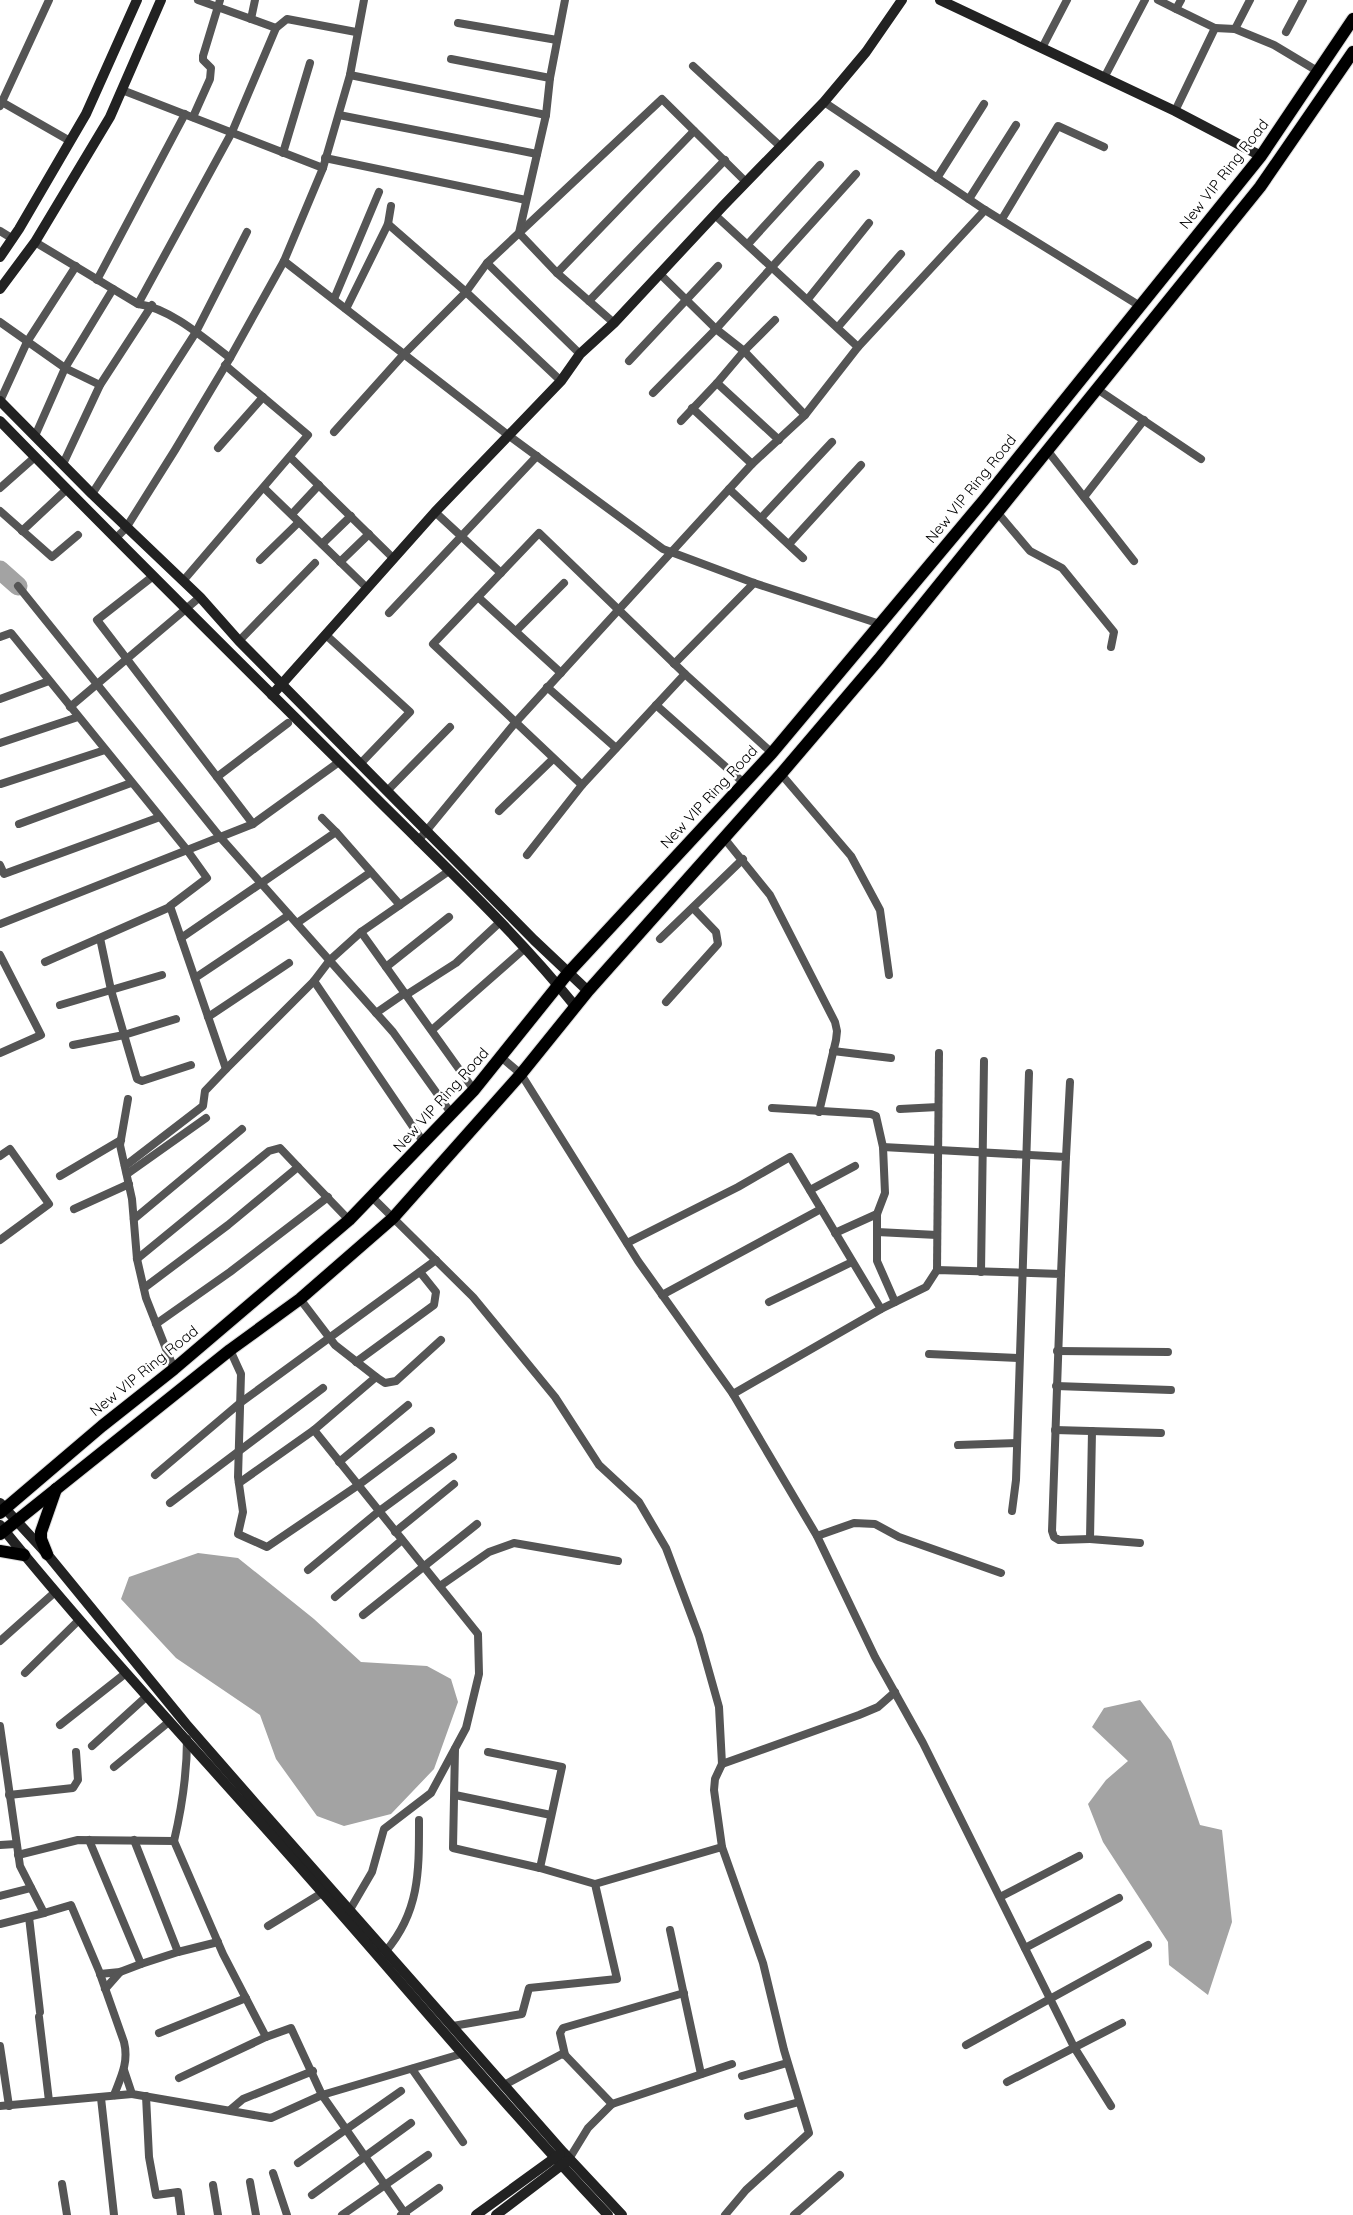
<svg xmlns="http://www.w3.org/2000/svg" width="1353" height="2215" font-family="Quicksand,sans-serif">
  <rect width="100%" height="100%" fill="#fff"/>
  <!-- water -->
  <g fill="#a3a3a3">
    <path d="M198,1553L238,1558L314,1619L361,1662L427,1666L451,1679L458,1702L434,1769L391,1814L344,1826L317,1816L276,1759L260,1715L176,1658L121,1599L129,1577Z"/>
    <path d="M1140,1700L1171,1741L1200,1825L1222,1830L1232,1922L1208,1995L1169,1965L1168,1942L1103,1842L1088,1804L1106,1780L1128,1761L1092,1727L1104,1708Z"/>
  </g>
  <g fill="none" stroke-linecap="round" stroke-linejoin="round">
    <!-- river -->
    <path stroke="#a3a3a3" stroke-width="19" d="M0,570L18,586"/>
    <defs>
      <g id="primary">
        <path d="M0,1513L102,1426L174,1369L349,1220L474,1090L568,973L772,753L984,500L1261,156L1353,19"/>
        <path d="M0,1534L230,1350L300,1299L393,1218L521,1074L588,991L781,774L879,659L1260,187L1353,52"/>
        <path d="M0,1551L24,1555"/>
        <path d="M47,1554L41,1539V1532L56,1489"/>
      </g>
    </defs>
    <!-- primary casing -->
    <use href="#primary" stroke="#dbdbdb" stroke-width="14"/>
    <!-- street -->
    <g stroke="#555" stroke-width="8">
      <path d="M198,0L276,28"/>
      <path d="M1158,0L1176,9L1181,0"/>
      <path d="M251,19L255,0"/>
      <path d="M458,23L557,40"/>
      <path d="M1215,28L1235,29L1250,0"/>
      <path d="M1235,29L1274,45L1319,72"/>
      <path d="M1286,32L1303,0"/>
      <path d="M1042,48L1067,0"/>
      <path d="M451,59L550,78"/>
      <path d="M693,66L780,146"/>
      <path d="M350,75L546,115"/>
      <path d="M1104,78L1145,0"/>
      <path d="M122,90L323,168"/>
      <path d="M0,101L70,141"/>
      <path d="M824,102L985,210L1140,306"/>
      <path d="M0,106L49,0"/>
      <path d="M1175,111L1215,28L1176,9"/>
      <path d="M339,115L537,154"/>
      <path d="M193,117L210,79L211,68L203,60V56L220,0"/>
      <path d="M283,153L310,63"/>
      <path d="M325,158L526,200"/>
      <path d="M937,178L984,104"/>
      <path d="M969,199L1016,125"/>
      <path d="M715,215L858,347"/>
      <path d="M1002,219L1058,126L1104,147"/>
      <path d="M388,224L466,292L561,381"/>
      <path d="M0,231L13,239"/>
      <path d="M35,242L138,304C170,308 205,339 230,358"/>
      <path d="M748,244L820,165"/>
      <path d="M284,261L508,435L663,549L754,583L880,624"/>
      <path d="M487,263L580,354"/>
      <path d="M557,273L694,131"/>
      <path d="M660,274L716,329L744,351L805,415"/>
      <path d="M97,280L185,114"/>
      <path d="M334,299L379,192"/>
      <path d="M808,299L869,223"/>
      <path d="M589,301L725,160"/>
      <path d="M138,304L232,132L276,28L287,19L356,32"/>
      <path d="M346,309L388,224L391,206"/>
      <path d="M0,322L65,368L100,385"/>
      <path d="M614,323L557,273L519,233L662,99L746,182"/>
      <path d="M838,327L901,254"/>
      <path d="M629,361L718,266"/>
      <path d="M717,383L779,440"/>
      <path d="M1097,389L1201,459"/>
      <path d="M653,393L716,329L856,174"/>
      <path d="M0,401L27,342L76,266"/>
      <path d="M692,408L752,464"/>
      <path d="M681,421L717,383L744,351L775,320"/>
      <path d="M334,432L404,354L466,292L487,263L519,233L546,115L550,78L565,0"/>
      <path d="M35,436L65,368L113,289"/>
      <path d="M218,448L263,397"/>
      <path d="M1047,450L1134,561"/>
      <path d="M290,457L393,558"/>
      <path d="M63,464L100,385L152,305"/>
      <path d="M0,488L35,457"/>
      <path d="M264,488L367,588"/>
      <path d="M729,489L803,558"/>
      <path d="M92,494L196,332L247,232"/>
      <path d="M1084,497L1144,420"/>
      <path d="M0,511L52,557L78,535"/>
      <path d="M435,512L501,573"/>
      <path d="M997,512L1030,551L1062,568L1114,632L1111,647"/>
      <path d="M292,514L319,485"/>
      <path d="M761,518L832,442"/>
      <path d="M22,531L67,489"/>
      <path d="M115,539L126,528L175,450L230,358L284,261L323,168L350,75L364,0"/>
      <path d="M322,544L351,516"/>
      <path d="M789,544L861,465"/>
      <path d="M260,560L299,522"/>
      <path d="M340,562L369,534"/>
      <path d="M152,577L97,620L253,824"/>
      <path d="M183,581L308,435L225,365"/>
      <path d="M18,586L220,837L393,1032L451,1113"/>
      <path d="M478,597L561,673"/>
      <path d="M389,613L537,456"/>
      <path d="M516,631L564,583"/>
      <path d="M326,635L410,712L361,763"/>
      <path d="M0,637L11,633L187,850L207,878L170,906L226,1069L314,981L424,1143"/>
      <path d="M239,641L315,563"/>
      <path d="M674,664L754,583"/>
      <path d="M547,687L616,748"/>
      <path d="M0,699L49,681"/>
      <path d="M656,705L745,784"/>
      <path d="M70,707L200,597"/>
      <path d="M0,743L78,717"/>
      <path d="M781,774L851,856L880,910L889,975"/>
      <path d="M217,777L288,723"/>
      <path d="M1,784L105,750"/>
      <path d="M582,785L433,644L539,533L685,674L772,753"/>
      <path d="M388,790L450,727"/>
      <path d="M499,811L553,759"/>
      <path d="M322,818L336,832"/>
      <path d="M19,824L131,783"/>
      <path d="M724,838L770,895L835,1022L837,1031L836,1040L819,1112"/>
      <path d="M418,841L515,723L752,464L805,415L858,347L985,210"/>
      <path d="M527,855L582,785L685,674"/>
      <path d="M0,865L4,874L160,817"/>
      <path d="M297,923L371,872"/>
      <path d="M0,924L253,824L339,762"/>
      <path d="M361,932L449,871"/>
      <path d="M100,938L111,990L137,1079L142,1081L191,1065"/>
      <path d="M181,938L336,832L400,905"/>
      <path d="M660,939L743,859"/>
      <path d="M0,955L41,1035L0,1053"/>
      <path d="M45,962L170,907"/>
      <path d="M386,967L449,917"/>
      <path d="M195,978L289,915"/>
      <path d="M314,981L330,960L361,932L474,1090"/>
      <path d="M406,995L456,963L499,923"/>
      <path d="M666,1002L718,944L716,932L693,908"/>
      <path d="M60,1005L162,975"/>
      <path d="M376,1013L405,993"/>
      <path d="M208,1017L289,963"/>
      <path d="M432,1030L524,949"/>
      <path d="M73,1045L124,1035L176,1019"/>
      <path d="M833,1051L891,1058"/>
      <path d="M501,1057L521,1074L638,1261L733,1394L817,1536L875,1657L923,1743L1074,2047L1111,2106"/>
      <path d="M128,1099L120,1145L132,1199L137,1259L146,1298L174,1369"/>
      <path d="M772,1108L871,1114L876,1116L883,1147"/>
      <path d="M900,1109L938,1107"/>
      <path d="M0,1156L10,1149L49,1204L0,1240"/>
      <path d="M1066,1157L1070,1082"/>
      <path d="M125,1166L203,1106L205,1091L226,1069"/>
      <path d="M127,1174L206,1118"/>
      <path d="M60,1176L121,1140"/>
      <path d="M810,1190L855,1166"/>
      <path d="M373,1198L473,1297L555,1397L599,1465L639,1502L666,1548L699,1636L719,1707L722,1764L859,1715L878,1707L895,1692"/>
      <path d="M74,1209L129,1184"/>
      <path d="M134,1219L242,1129"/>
      <path d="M877,1232L937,1235"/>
      <path d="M835,1233L877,1214"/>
      <path d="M627,1243L738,1187L790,1157L881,1309L926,1287L937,1270L1061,1274L1052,1531L1054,1537L1059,1540L1090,1539"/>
      <path d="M137,1259L269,1151L280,1148L298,1167"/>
      <path d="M937,1270L939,1053"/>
      <path d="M981,1272L984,1061"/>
      <path d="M144,1288L228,1225L298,1167L349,1220"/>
      <path d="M662,1295L821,1209"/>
      <path d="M300,1299L335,1345L376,1377L314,1430"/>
      <path d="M769,1302L852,1262"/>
      <path d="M895,1302L877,1261V1214L885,1193L883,1147L1066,1157L1061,1274"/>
      <path d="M156,1324L230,1272L328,1197"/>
      <path d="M230,1350L241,1374L238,1477L243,1512L238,1534L267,1547L357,1486L431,1431"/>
      <path d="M1057,1351L1168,1352"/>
      <path d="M929,1354L1019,1358"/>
      <path d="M356,1362L434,1305L436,1292L420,1272"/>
      <path d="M376,1377L385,1383L396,1381L441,1340"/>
      <path d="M1056,1386L1171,1390"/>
      <path d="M733,1394L881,1309"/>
      <path d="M1055,1430L1161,1433"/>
      <path d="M1092,1431L1090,1539L1140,1543"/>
      <path d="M958,1445L1017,1443"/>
      <path d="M339,1462L408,1405"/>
      <path d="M155,1475L240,1403L436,1260"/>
      <path d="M239,1483L314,1430L478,1634L479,1674L466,1728L431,1793L384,1829L372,1872L348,1913"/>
      <path d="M170,1503L323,1388"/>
      <path d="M1012,1511L1016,1480L1029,1073"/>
      <path d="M395,1532L454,1484"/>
      <path d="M817,1536L854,1523L875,1524L899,1537L1001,1573"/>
      <path d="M308,1570L378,1512L453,1457"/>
      <path d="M440,1586L489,1552L514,1543L618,1561"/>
      <path d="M335,1597L402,1540"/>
      <path d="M363,1615L477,1524"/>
      <path d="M0,1641L54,1593"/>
      <path d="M25,1673L79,1620"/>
      <path d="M60,1725L126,1673"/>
      <path d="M0,1726L20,1866L44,1913L71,1905L99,1971L124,2042C129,2062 121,2077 114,2095"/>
      <path d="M92,1746L147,1696"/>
      <path d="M488,1752L562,1767L540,1868"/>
      <path d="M722,1764L715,1779L714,1790L722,1847"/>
      <path d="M114,1767L170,1721"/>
      <path d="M9,1795L73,1788L78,1780L76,1752"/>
      <path d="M455,1795L551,1815"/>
      <path d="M89,1840L141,1964L178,1952"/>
      <path d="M134,1840L178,1952L218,1942"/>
      <path d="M174,1841C182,1807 187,1774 187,1739"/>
      <path d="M0,1845L16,1844"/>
      <path d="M18,1855L78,1840L174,1841L223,1954L266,2037L291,2028L322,2095L461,2054"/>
      <path d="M595,1884L722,1847L763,1963L784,2050L809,2133L746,2190L725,2215"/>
      <path d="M0,1896L31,1888"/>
      <path d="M1000,1897L1079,1856"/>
      <path d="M29,1917L40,2012"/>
      <path d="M0,1924L44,1913"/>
      <path d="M268,1926L322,1893"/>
      <path d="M670,1930L701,2074"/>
      <path d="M1025,1948L1119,1898"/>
      <path d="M386,1951C420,1911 419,1870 419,1820"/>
      <path d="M100,1974L120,1972L141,1964"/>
      <path d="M105,1989L120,1972"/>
      <path d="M39,2017L49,2101"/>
      <path d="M453,2026L522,2014L529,1988L617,1979L595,1884L540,1868L453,1848L455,1749"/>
      <path d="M159,2033L246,1998"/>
      <path d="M966,2045L1148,1945"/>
      <path d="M0,2046L9,2106"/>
      <path d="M565,2055L560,2033L563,2028L684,1993"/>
      <path d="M412,2069L463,2142"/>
      <path d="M124,2070L132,2094L271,2118L322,2095L406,2215"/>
      <path d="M742,2076L787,2063"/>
      <path d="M179,2078L266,2037"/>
      <path d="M1007,2082L1122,2023"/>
      <path d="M504,2085L562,2054L565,2055L612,2104"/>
      <path d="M146,2096L149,2157L156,2195L178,2192L181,2215"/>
      <path d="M101,2098L114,2215"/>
      <path d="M0,2106L132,2094"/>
      <path d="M230,2110L243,2099L313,2071"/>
      <path d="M748,2116L799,2102"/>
      <path d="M569,2159L588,2128L612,2104L732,2064"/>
      <path d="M298,2163L401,2091"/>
      <path d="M273,2173L287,2215"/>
      <path d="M250,2182L256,2215"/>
      <path d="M62,2184L67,2215"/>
      <path d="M213,2185L218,2215"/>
      <path d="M312,2195L411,2123"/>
      <path d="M342,2215L428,2155"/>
      <path d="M401,2215L439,2188"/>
      <path d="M794,2215L840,2175"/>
    </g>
    <!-- secondary -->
    <g stroke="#222" stroke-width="10">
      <path d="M940,0L1175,111L1261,156"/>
      <path d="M0,257L19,229L86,114L137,0"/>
      <path d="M0,289L35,242L110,117L161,0"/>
      <path d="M0,401L92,494L200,597L239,641L534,940L588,991"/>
      <path d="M0,421C118,542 238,661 358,780C431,854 510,925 575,1006"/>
      <path d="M272,695L435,512L561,381L580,354L614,323L723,206L824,102L866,52L902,0"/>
      <path d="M0,1503L47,1554L186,1724L255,1803L563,2152L622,2215"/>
      <path d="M0,1525C97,1645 203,1757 305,1873C406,1987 503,2104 608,2215"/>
      <path d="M476,2215L560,2154"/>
      <path d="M496,2215L567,2161"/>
    </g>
    <!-- primary -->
    <use href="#primary" stroke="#000" stroke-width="12"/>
  </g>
  <g text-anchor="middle" stroke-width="5" stroke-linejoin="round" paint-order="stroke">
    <!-- street labels -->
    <g font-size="15" fill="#000" stroke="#fff">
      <text transform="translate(1224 174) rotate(-52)" y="5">New VIP Ring Road</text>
      <text transform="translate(971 489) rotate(-51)" y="5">New VIP Ring Road</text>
      <text transform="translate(709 797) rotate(-47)" y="5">New VIP Ring Road</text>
      <text transform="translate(441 1100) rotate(-48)" y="5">New VIP Ring Road</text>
      <text transform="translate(144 1371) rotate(-39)" y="5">New VIP Ring Road</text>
    </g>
  </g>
</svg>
